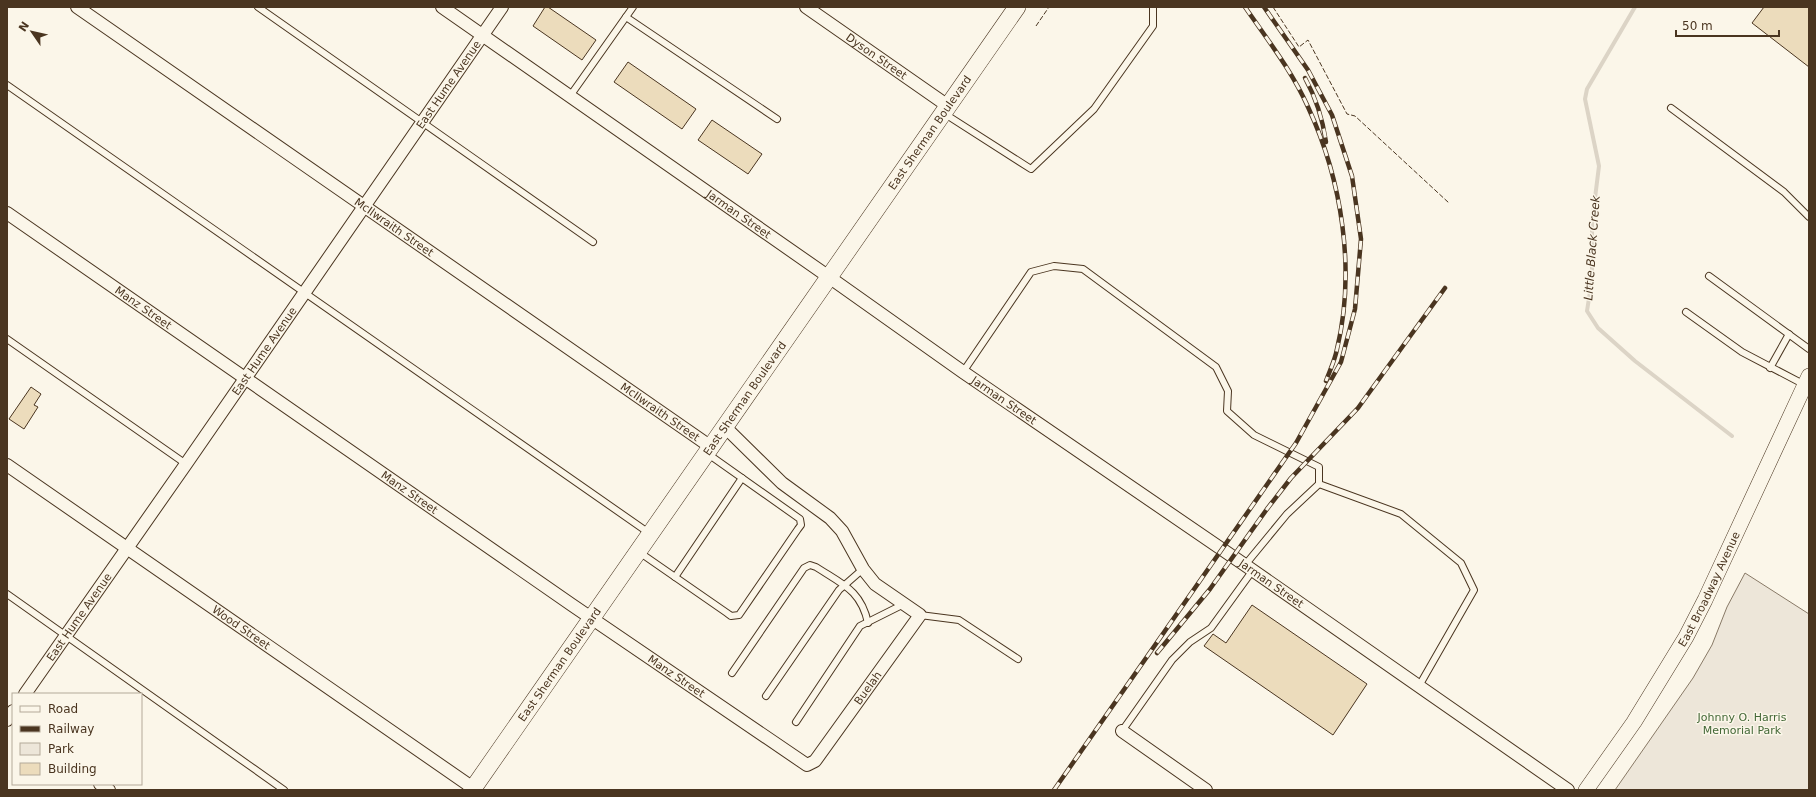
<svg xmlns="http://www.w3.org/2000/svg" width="1816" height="797" font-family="'DejaVu Sans',sans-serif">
  <rect width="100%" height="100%" fill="#fbf6e9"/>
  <!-- green -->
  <path fill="#ede6d9" stroke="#887966" d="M1745,573L1809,614V790H1615L1693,678L1712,645L1727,607Z"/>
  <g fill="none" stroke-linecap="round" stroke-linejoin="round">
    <!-- stream -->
    <path stroke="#dcd4c6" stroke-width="4" d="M1635,7L1587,89L1585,99L1599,166L1592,222V279L1587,311L1598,328L1635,361L1732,436"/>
  </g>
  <!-- building -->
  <g fill="#ecdcbc" stroke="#4a3520">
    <path d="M545,7H548L596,40L582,60L533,26Z"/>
    <path d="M1764,7H1809V67L1752,23Z"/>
    <path d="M628,62L696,109L682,129L614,82Z"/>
    <path d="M712,120L762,154L748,174L698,140Z"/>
    <path d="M31,387L41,394L34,405L38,407L24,429L9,419Z"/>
    <path d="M1252,605L1367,684L1333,735L1204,646L1213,634L1226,643Z"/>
  </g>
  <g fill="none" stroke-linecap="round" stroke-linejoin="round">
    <defs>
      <g id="service">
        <path d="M258,7L593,242"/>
        <path d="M626,17L777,119"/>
        <path d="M7,85L649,533"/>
        <path d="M570,96L633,7"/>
        <path d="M1671,108L1784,192L1809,217"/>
        <path d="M945,114L1031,169L1094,109L1153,26V7"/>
        <path d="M1709,276L1809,349"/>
        <path d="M1686,312L1742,352L1805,385"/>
        <path d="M7,339L186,464"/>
        <path d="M1770,368L1789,334"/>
        <path d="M963,372L1031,272L1054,266L1083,269L1216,367L1228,391L1227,411L1254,435L1319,467V484L1287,514L1245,565"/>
        <path d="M1319,484L1401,514L1461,563L1474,590L1419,686"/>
        <path d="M639,552L727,613L731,616L739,615L798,529L801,525L800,519L708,454"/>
        <path d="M675,577L742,478"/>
        <path d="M7,594L284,790"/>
        <path d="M920,615L959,620L1018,659"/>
        <path d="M732,673L804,568L810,565L816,567C842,584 861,590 868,623"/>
        <path d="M766,696L839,590L863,569"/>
        <path d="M796,722L860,626L904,604"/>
        <path d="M1122,731L1172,660L1190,642L1211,628L1253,570"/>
      </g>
      <g id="minor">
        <path id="s1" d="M77,7L711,447"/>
        <path id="s2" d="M442,7L829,277L963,372L1245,565L1568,790"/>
        <path id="s3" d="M806,7L948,106"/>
        <path id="s4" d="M7,213L572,605L807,765L815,761L920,615L875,584L863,569L842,531L830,518L782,483L725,427"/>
        <path id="s5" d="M7,465L476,790"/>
        <path id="s6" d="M25,694L186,464L502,7"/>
        <path d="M7,720L13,711"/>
        <path d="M1122,731L1206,790"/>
        <path d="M100,784L109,790"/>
      </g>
      <g id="tertiary">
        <path id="s7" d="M1586,790L1634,722L1686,637L1705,600L1809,376"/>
      </g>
      <g id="secondary">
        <path id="s8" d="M472,790L1017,7"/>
      </g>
    </defs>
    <!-- service casing -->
    <use href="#service" stroke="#4a3520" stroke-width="8"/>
    <!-- minor casing -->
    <use href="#minor" stroke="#4a3520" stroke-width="14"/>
    <!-- tertiary casing -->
    <use href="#tertiary" stroke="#4a3520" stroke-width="16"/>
    <!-- secondary casing -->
    <use href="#secondary" stroke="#4a3520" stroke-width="18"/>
    <!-- service -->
    <use href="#service" stroke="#fbf6e9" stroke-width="6"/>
    <!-- minor -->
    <use href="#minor" stroke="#fbf6e9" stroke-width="12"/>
    <!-- tertiary -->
    <use href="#tertiary" stroke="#fbf6e9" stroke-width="15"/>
    <!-- secondary -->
    <use href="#secondary" stroke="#fbf6e9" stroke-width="17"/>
    <defs>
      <g id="rail">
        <path d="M1245,7C1267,39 1292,71 1308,107C1342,180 1356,270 1337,349C1335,360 1330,370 1326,381"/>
        <path d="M1305,78C1316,98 1323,121 1326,142"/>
        <path d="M1157,653L1210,589L1267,509L1291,478L1358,408L1445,288"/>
        <path d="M1054,790L1296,443L1341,362L1355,309L1361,239L1352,176L1332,115L1308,70L1264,7"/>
      </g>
    </defs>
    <!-- rail casing -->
    <use href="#rail" stroke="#4a3520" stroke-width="4.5"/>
    <!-- rail -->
    <use href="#rail" stroke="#fbf6e9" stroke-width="3" stroke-dasharray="9" stroke-linecap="butt"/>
    <!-- fence -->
    <g stroke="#4a3520" stroke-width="1" stroke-dasharray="5 2" stroke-linecap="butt">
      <path d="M1273,7L1299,47L1308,40L1347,114L1355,116L1449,203"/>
      <path d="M1036,26L1049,7"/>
    </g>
  </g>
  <g text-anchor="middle" stroke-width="3" stroke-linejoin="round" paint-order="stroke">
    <!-- street labels -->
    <g font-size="11" fill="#4a3520" stroke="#fbf6e9">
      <text dy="4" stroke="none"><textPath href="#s3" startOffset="86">Dyson Street</textPath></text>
      <text dy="4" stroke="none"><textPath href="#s6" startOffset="742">East Hume Avenue</textPath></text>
      <text dy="4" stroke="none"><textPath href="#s8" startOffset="801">East Sherman Boulevard</textPath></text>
      <text dy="4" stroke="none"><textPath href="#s2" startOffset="362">Jarman Street</textPath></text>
      <text dy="4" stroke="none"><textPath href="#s1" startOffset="386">McIlwraith Street</textPath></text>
      <text dy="4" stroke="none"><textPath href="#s4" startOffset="166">Manz Street</textPath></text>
      <text dy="4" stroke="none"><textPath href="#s6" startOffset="418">East Hume Avenue</textPath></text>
      <text dy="4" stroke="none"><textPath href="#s8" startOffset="477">East Sherman Boulevard</textPath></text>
      <text dy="4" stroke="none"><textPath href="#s2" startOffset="686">Jarman Street</textPath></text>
      <text dy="4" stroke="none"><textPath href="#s1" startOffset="710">McIlwraith Street</textPath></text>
      <text dy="4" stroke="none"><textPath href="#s4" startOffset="490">Manz Street</textPath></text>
      <text dy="4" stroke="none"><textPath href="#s2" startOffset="1010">Jarman Street</textPath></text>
      <text dy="4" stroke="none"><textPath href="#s7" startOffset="236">East Broadway Avenue</textPath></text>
      <text dy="4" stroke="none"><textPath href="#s6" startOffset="94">East Hume Avenue</textPath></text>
      <text dy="4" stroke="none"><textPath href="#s5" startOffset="285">Wood Street</textPath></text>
      <text dy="4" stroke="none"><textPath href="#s8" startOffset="153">East Sherman Boulevard</textPath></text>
      <text dy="4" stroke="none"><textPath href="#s4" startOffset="814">Manz Street</textPath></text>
      <text dy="4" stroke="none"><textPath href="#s4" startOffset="1071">Buelah</textPath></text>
    </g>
    <!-- park labels -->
    <g font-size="11" fill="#436837" stroke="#fbf6e9">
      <text x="1742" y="721">Johnny O. Harris<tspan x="1742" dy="13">Memorial Park</tspan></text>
    </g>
    <!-- water labels -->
    <g font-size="12" font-style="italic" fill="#4a3520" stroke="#fbf6e9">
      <text transform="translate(1592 248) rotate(-86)" y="4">Little Black Creek</text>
    </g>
  </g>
  <!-- border -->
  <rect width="1816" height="797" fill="none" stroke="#4a3520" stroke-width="16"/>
  <!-- legend -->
  <rect x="12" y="693" width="130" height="92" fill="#fbf6e9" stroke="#b4a999"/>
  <rect x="20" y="706" width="20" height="6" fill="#fbf6e9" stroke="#b4a999"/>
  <text x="48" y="713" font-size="12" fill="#4a3520">Road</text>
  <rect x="20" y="726" width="20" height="6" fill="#4a3520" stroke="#b4a999"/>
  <text x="48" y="733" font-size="12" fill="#4a3520">Railway</text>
  <rect x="20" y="743" width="20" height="12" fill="#ede6d9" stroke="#b4a999"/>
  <text x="48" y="753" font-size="12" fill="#4a3520">Park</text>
  <rect x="20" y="763" width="20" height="12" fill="#ecdcbc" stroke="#b4a999"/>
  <text x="48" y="773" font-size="12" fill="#4a3520">Building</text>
  <!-- north arrow -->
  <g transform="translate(32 32) rotate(304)" stroke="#fbf6e9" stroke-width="3" paint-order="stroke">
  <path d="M0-3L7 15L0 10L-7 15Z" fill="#4a3520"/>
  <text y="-6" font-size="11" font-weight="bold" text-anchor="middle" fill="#4a3520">N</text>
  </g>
  <!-- scale -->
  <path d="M1676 30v6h103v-6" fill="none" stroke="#4a3520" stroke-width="2"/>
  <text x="1682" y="30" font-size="12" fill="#4a3520" stroke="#fbf6e9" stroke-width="3" paint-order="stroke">50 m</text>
</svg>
